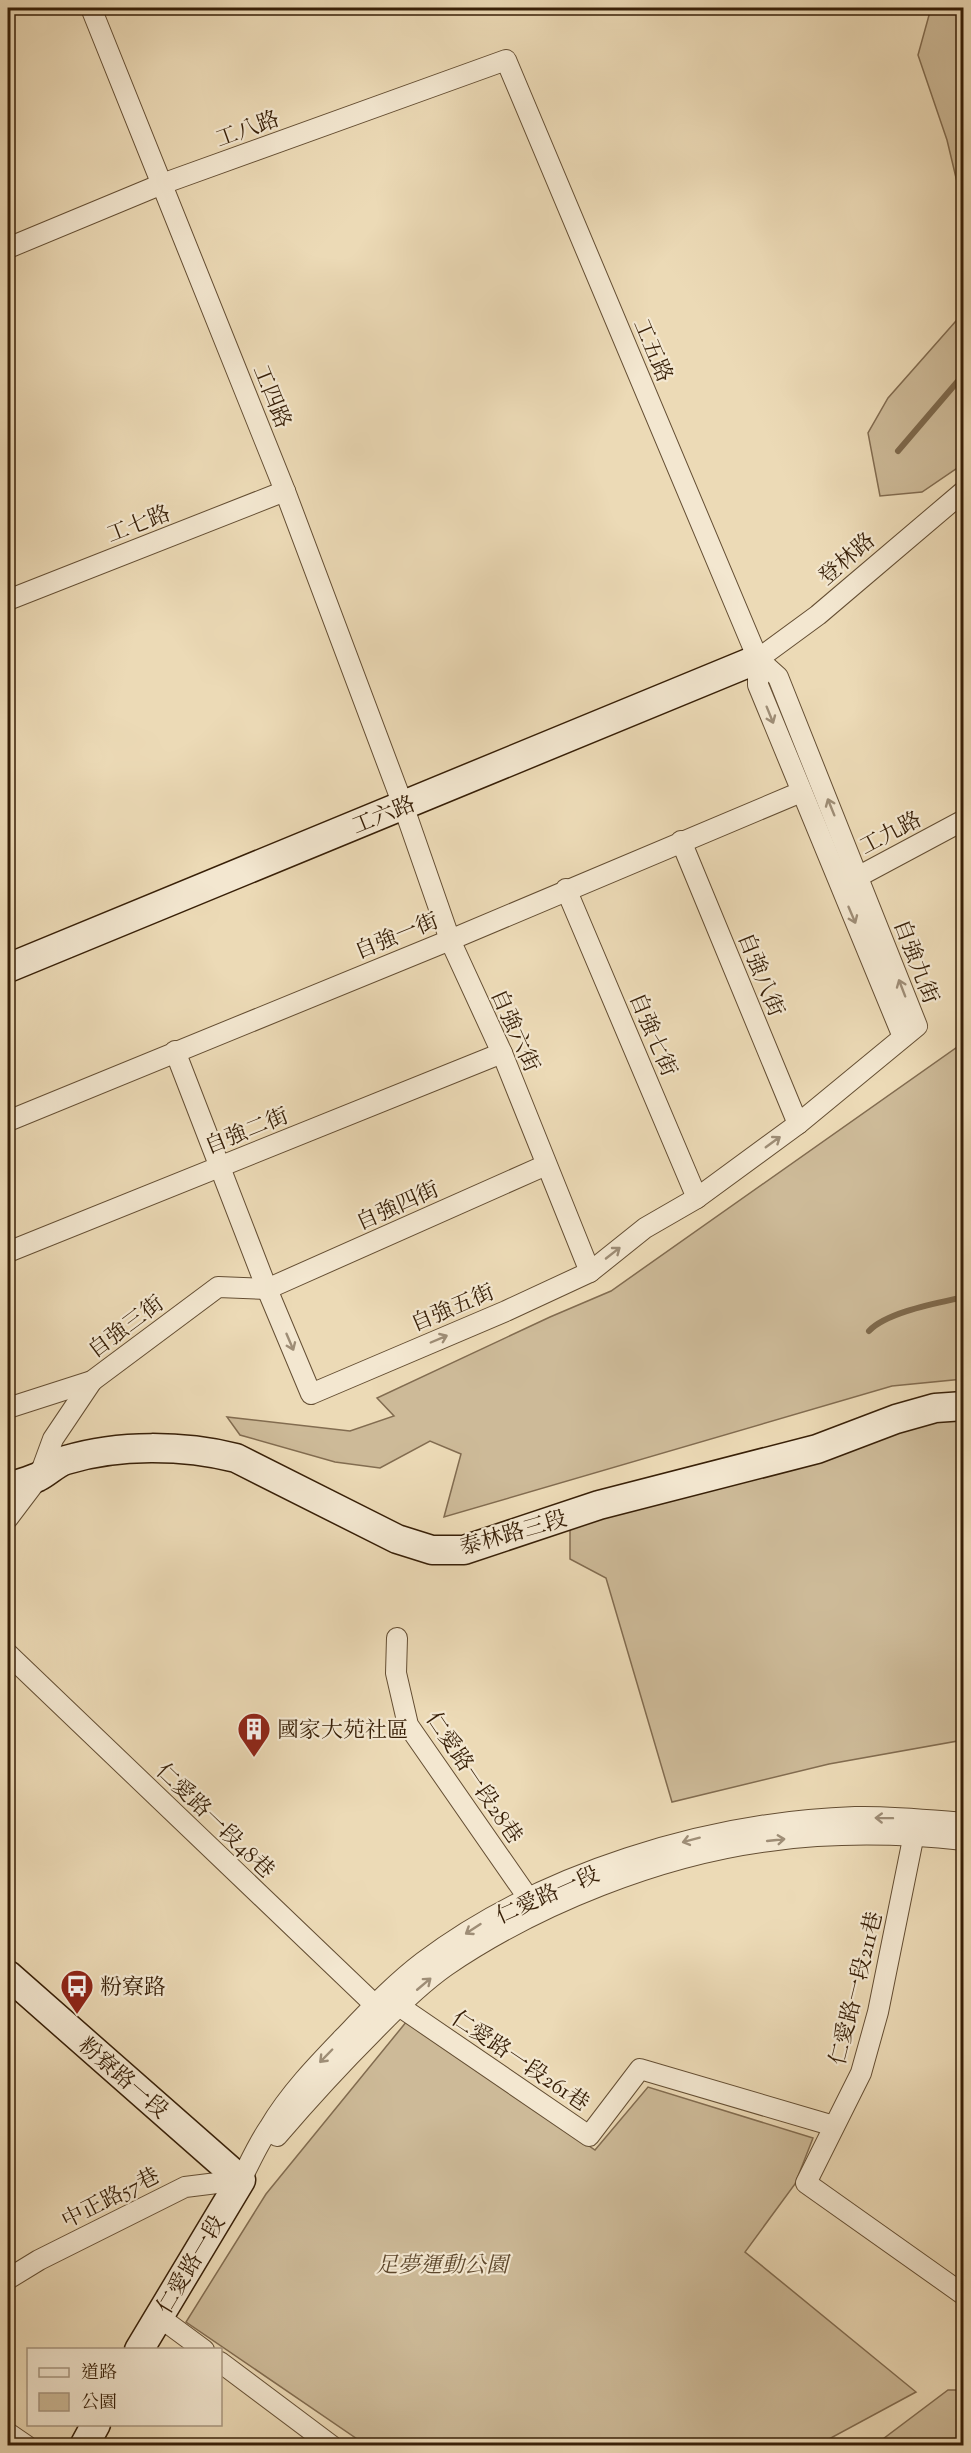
<svg xmlns="http://www.w3.org/2000/svg" width="971" height="2453" font-family="'Sorts Mill Goudy','Noto Serif TC',serif">
  <rect width="100%" height="100%" fill="#ecdab6"/>
  <filter id="stains"><feTurbulence type="fractalNoise" baseFrequency=".00333" numOctaves="4"/><feColorMatrix values="0 0 0 0 .2 0 0 0 0 .09 0 0 0 0 .02 0 0 0 .5 -.17"/></filter>
  <radialGradient id="worn" r=".72"><stop offset=".6" stop-color="#630" stop-opacity="0"/><stop offset="1" stop-color="#630" stop-opacity=".3"/></radialGradient>
  <!-- green -->
  <g fill="#cdba98" stroke="#826c50" stroke-width="1.5">
    <path d="M931,8H963V207L947,140L918,55Z"/>
    <path d="M963,313V464L922,492L880,496L868,433L888,398Z"/>
    <path d="M963,1043V1379L892,1386L444,1517L461,1454L430,1441L380,1468L335,1462L240,1435L227,1417L350,1431L394,1416L377,1398L550,1317L611,1291Z"/>
    <path d="M931,1418H963V1740L829,1764L672,1802L606,1578L570,1559V1523Z"/>
    <path d="M407,2021L595,2150L648,2087L813,2138L795,2184L745,2252L916,2392L827,2440L825,2445H366L186,2322L266,2194Z"/>
    <path d="M948,2390H963V2445H875Z"/>
  </g>
  <g fill="none" stroke-linecap="round" stroke-linejoin="round">
    <!-- stream -->
    <g stroke="#7e694c" stroke-width="6">
      <path d="M898,451L964,374"/>
      <path d="M869,1331C887,1312 938,1303 964,1297"/>
    </g>
    <defs>
      <g id="street">
        <path d="M91,8L285,491L403,805L450,940L502,1053L590,1272"/>
        <path d="M8,248L162,184L506,60L758,659V685L903,1037"/>
        <path d="M8,600L285,491"/>
        <path d="M758,659L818,615L964,491"/>
        <path d="M681,841L798,1124"/>
        <path d="M850,881L964,820"/>
        <path d="M566,889L697,1198"/>
        <path d="M175,1051L267,1289L311,1394L506,1311L590,1272L645,1228L697,1198L798,1124L917,1026L778,677L758,659"/>
        <path d="M8,1121L450,940L801,792"/>
        <path d="M8,1252L502,1053"/>
        <path d="M8,1408L92,1381L218,1287L267,1289L546,1165"/>
        <path d="M8,1518L39,1477L53,1439L92,1381"/>
        <path d="M397,1638L396,1673L408,1725L529,1899"/>
        <path d="M8,1654L375,2005L399,2006L589,2136L640,2069L834,2126"/>
        <path d="M916,1824L878,2012L861,2073L806,2183L964,2295"/>
        <path d="M277,2136C308,2100 339,2066 372,2033C395,2009 419,1985 446,1966C537,1904 660,1855 769,1841C834,1832 899,1833 964,1840"/>
        <path d="M241,2180C250,2162 258,2144 269,2128C289,2094 317,2065 344,2037C369,2011 394,1984 423,1962C541,1873 708,1822 855,1817C891,1816 928,1820 964,1823"/>
        <path d="M8,2279L39,2260L185,2187L241,2180"/>
        <path d="M158,2316L204,2350"/>
        <path d="M220,2362L332,2446"/>
        <path d="M8,2433L27,2446"/>
      </g>
      <g id="secondary">
        <path d="M8,968L758,659"/>
        <path d="M8,1487C18,1484 29,1481 38,1477C48,1472 56,1463 66,1460C119,1444 183,1445 236,1458L397,1539L432,1550H464L599,1505L817,1449L896,1419L935,1408L964,1406"/>
        <path d="M8,1975L241,2180L139,2350"/>
        <path d="M84,2446L96,2424"/>
      </g>
    </defs>
    <!-- street casing -->
    <use href="#street" stroke="#644e33" stroke-width="22"/>
    <!-- secondary casing -->
    <use href="#secondary" stroke="#371f07" stroke-width="31"/>
    <!-- street -->
    <use href="#street" stroke="#f3e7d0" stroke-width="20"/>
    <!-- secondary -->
    <use href="#secondary" stroke="#f3e7d0" stroke-width="28"/>
  </g>
  <!-- one-way arrows -->
  <defs><path id="oneway-shaft" d="M-6 0H5M1.5-3L5.5 0L1.5 3" fill="none" stroke-width="1.6" stroke-linecap="round" stroke-linejoin="round" transform="scale(1.5)"/></defs>
  <g stroke="#9e8d76">
    <use href="#oneway-shaft" transform="translate(770 715) rotate(68)"/>
    <use href="#oneway-shaft" transform="translate(831 807) rotate(-112)"/>
    <use href="#oneway-shaft" transform="translate(852 915) rotate(67)"/>
    <use href="#oneway-shaft" transform="translate(902 988) rotate(-111)"/>
    <use href="#oneway-shaft" transform="translate(773 1142) rotate(-36)"/>
    <use href="#oneway-shaft" transform="translate(613 1253) rotate(-38)"/>
    <use href="#oneway-shaft" transform="translate(439 1339) rotate(-23)"/>
    <use href="#oneway-shaft" transform="translate(290 1342) rotate(67)"/>
    <use href="#oneway-shaft" transform="translate(884 1818) rotate(-179)"/>
    <use href="#oneway-shaft" transform="translate(691 1840) rotate(165)"/>
    <use href="#oneway-shaft" transform="translate(776 1840) rotate(-6)"/>
    <use href="#oneway-shaft" transform="translate(473 1929) rotate(147)"/>
    <use href="#oneway-shaft" transform="translate(424 1984) rotate(-40)"/>
    <use href="#oneway-shaft" transform="translate(326 2056) rotate(134)"/>
  </g>
  <!-- icons -->
  <defs>
    <symbol id="building-pin" viewBox="-11 -11 22 30"><path d="M0 17L-7.5 6A9.5 9.5 0 1 1 7.5 6Z" fill="#8f2418" stroke="#f3e7d0"/><path d="M-4-6H4V6H1V3H-1V6H-4ZM-2.5-4.3h1.7v1.8h-1.7ZM.8-4.3h1.7v1.8H.8ZM-2.5-1h1.7V.8h-1.7ZM.8-1h1.7V.8H.8Z" fill="#fff"/></symbol>
    <symbol id="bus-pin" viewBox="-11 -11 22 30"><path d="M0 17L-7.5 6A9.5 9.5 0 1 1 7.5 6Z" fill="#8f2418" stroke="#f3e7d0"/><path d="M-5-6H5V4H4V6H2V4H-2V6H-4V4H-5ZM-3.5-4V0h7V-4ZM-3.5 1.2v1.5H-2V1.2ZM2 1.2v1.5H3.5V1.2Z" fill="#fff"/></symbol>
  </defs>
  <g fill-rule="evenodd">
    <use href="#building-pin" x="235" y="1710" width="38" height="52"/>
    <use href="#bus-pin" x="58" y="1967" width="38" height="52"/>
  </g>
  <g text-anchor="middle" stroke-width="4.5" stroke-linejoin="round" paint-order="stroke">
    <!-- street labels -->
    <g font-size="22" fill="#371f07" stroke="#f3e7d0">
      <text transform="translate(247 128) rotate(-20)" y="8">工八路</text>
      <text transform="translate(654 350) rotate(67)" y="8">工五路</text>
      <text transform="translate(273 396) rotate(68)" y="8">工四路</text>
      <text transform="translate(138 523) rotate(-21)" y="8">工七路</text>
      <text transform="translate(846 558) rotate(-41)" y="8">登林路</text>
      <text transform="translate(383 814) rotate(-22)" y="8">工六路</text>
      <text transform="translate(890 832) rotate(-28)" y="8">工九路</text>
      <text transform="translate(396 935) rotate(-22)" y="8">自強一街</text>
      <text transform="translate(917 961) rotate(69)" y="8">自強九街</text>
      <text transform="translate(762 974) rotate(68)" y="8">自強八街</text>
      <text transform="translate(516 1030) rotate(66)" y="8">自強六街</text>
      <text transform="translate(654 1034) rotate(67)" y="8">自強七街</text>
      <text transform="translate(246 1130) rotate(-22)" y="8">自強二街</text>
      <text transform="translate(397 1205) rotate(-24)" y="8">自強四街</text>
      <text transform="translate(452 1307) rotate(-23)" y="8">自強五街</text>
      <text transform="translate(125 1326) rotate(-37)" y="8">自強三街</text>
      <text transform="translate(513 1532) rotate(-16)" y="8">泰林路三段</text>
      <text transform="translate(475 1777) rotate(56)" y="8">仁愛路一段28巷</text>
      <text transform="translate(216 1820) rotate(44)" y="8">仁愛路一段48巷</text>
      <text transform="translate(547 1894) rotate(-24)" y="8">仁愛路一段</text>
      <text transform="translate(855 1988) rotate(-76)" y="8">仁愛路一段211巷</text>
      <text transform="translate(521 2060) rotate(34)" y="8">仁愛路一段261巷</text>
      <text transform="translate(124 2077) rotate(41)" y="8">粉寮路一段</text>
      <text transform="translate(110 2197) rotate(-27)" y="8">中正路57巷</text>
      <text transform="translate(190 2264) rotate(-59)" y="8">仁愛路一段</text>
    </g>
    <!-- poi labels -->
    <g font-size="22" fill="#371f07" stroke="#f3e7d0" text-anchor="start">
      <text x="277" y="1737">國家大苑社區</text>
      <text x="100" y="1994">粉寮路</text>
    </g>
    <!-- park labels -->
    <g font-size="22" font-style="italic" fill="#5c462b" stroke="#f3e7d0">
      <text x="442" y="2272">足夢運動公園</text>
    </g>
  </g>
  <!-- margin -->
  <rect width="971" height="2453" fill="none" stroke="#ecdab6" stroke-width="30"/>
  <rect x="9" y="9" width="953" height="2435" fill="none" stroke="#371f07" stroke-width="3"/>
  <rect x="15" y="15" width="941" height="2423" fill="none" stroke="#371f07" stroke-width="1.5"/>
  <!-- legend -->
  <rect x="27" y="2348" width="195" height="78" fill="#f3e7d0" stroke="#a89780" stroke-width="1.5"/>
  <rect x="39" y="2368" width="30" height="9" fill="#f3e7d0" stroke="#a89780" stroke-width="1.5"/>
  <text x="81" y="2378" font-size="18" fill="#371f07">道路</text>
  <rect x="39" y="2393" width="30" height="18" fill="#cdba98" stroke="#a89780" stroke-width="1.5"/>
  <text x="81" y="2408" font-size="18" fill="#371f07">公園</text>
  <rect width="100%" height="100%" filter="url(#stains)"/>
  <rect width="100%" height="100%" fill="url(#worn)"/>
</svg>
